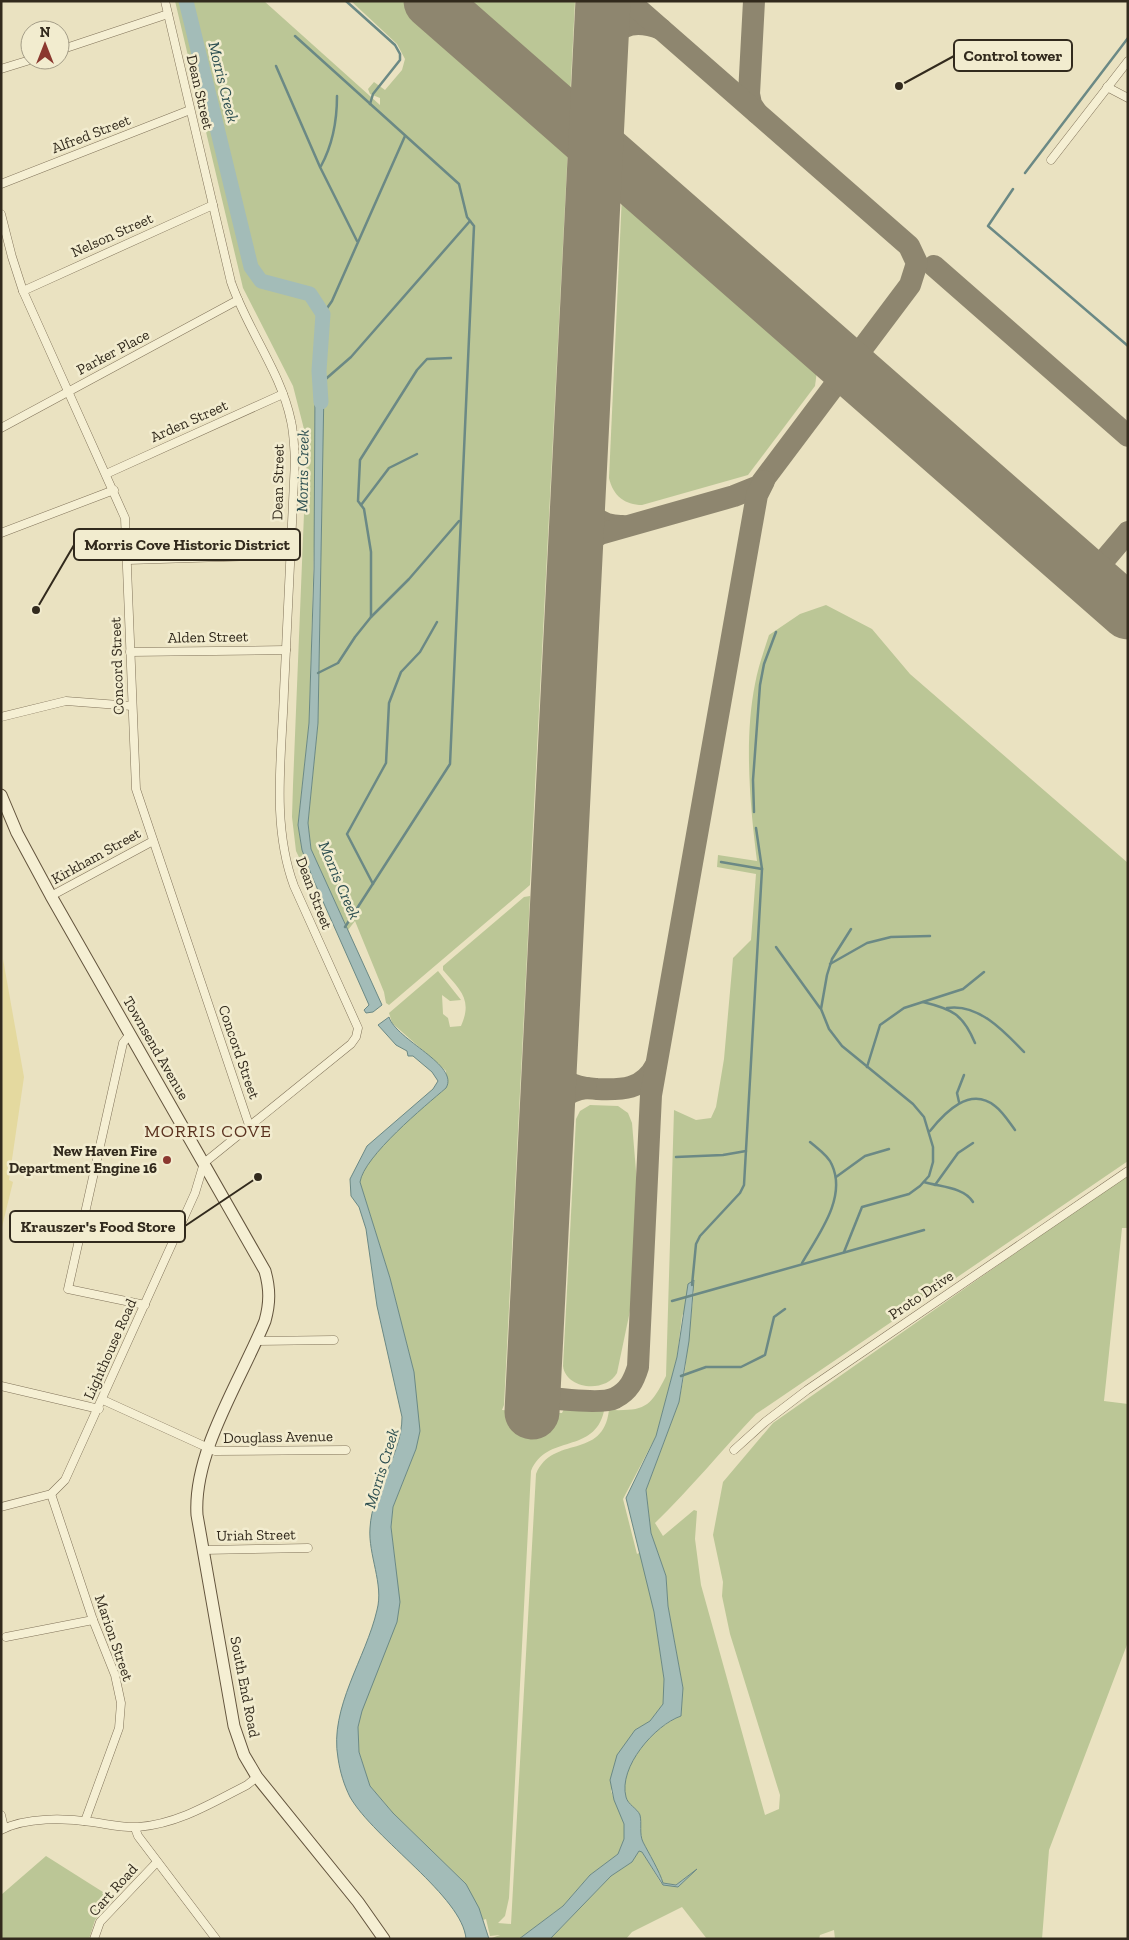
<svg xmlns="http://www.w3.org/2000/svg" width="1129" height="1940" font-family="'Zilla Slab',serif">
  <rect width="100%" height="100%" fill="#eae2c1"/>
  <!-- green -->
  <g fill="#bbc696">
    <path d="M175,1H264L380,105V98L370,94L368,89L374,82L385,90L402,70L405,59L397,44L351,1H402L568,147L530,885L389,1005L386,1003L384,992L355,921L348,930L311,849L308,823L318,723L323,437L317,438L309,723L298,825L302,850L313,879L309,878L296,851L292,817L293,785L306,464L305,433L293,386L243,288Z"/>
    <path d="M458,1H575L570,99Z"/>
    <path d="M622,195L811,360L817,371L815,386L748,475L642,505C625,505 613,496 609,478Z"/>
    <path d="M826,605L872,629L910,674L1128,863V1161L756,1414C722,1450 691,1488 655,1523L663,1536L694,1510L697,1511L695,1539L701,1585L765,1815L779,1809L780,1795L730,1634L722,1596L723,1582L713,1535L723,1482L773,1423L1128,1174V1228H1122L1104,1401L1128,1404V1642L1049,1850L1042,1939H835L834,1930L820,1935L819,1939H707L682,1907L632,1932L626,1939H550L611,1876L632,1862L639,1851L642,1852L661,1883L678,1887L693,1872L676,1885L663,1883C660,1873 648,1852 643,1842C639,1834 642,1823 640,1815C637,1808 628,1805 626,1797C618,1766 655,1726 681,1716L683,1688L668,1606L666,1576L651,1533L646,1490L679,1402L685,1370L694,1290L682,1316L677,1357L656,1436L623,1499L637,1554L641,1552L654,1612L664,1679L663,1704L650,1721L635,1730L611,1791L624,1824V1839L618,1854L590,1875L563,1906L519,1939H489L500,1935L490,1936L486,1919L483,1920L466,1884L393,1813L370,1786L359,1752L358,1727L396,1568L391,1527L393,1507L416,1449L414,1372L390,1278L360,1182C363,1157 425,1105 446,1088V1071L392,1023L389,1013L438,971L461,1000L450,1001L442,995L443,1014L448,1018L450,1027L461,1026C473,999 460,990 443,970V966L524,897L530,896L504,1405L502,1410L562,1413L564,1409L604,1411C594,1455 547,1433 531,1471L509,1898L505,1916L498,1923L511,1924L536,1474C553,1434 603,1461 609,1410C645,1411 650,1408 666,1376L674,1110L696,1120L711,1118L716,1107L724,1059L733,958L751,940L756,874L717,867L718,855L757,861C750,806 744,739 755,684C758,667 764,651 769,635L800,614Z"/>
    <path d="M590,1105L618,1106L628,1113L632,1123L637,1183L631,1306L617,1373C606,1393 566,1390 563,1366L576,1119L580,1111Z"/>
    <path d="M46,1856L114,1899L95,1920L89,1939H1V1895Z"/>
  </g>
  <!-- sand -->
  <path fill="#e4d99f" d="M3,959L24,1077L9,1180L13,1182L1,1231Z"/>
  <!-- water -->
  <g fill="#a3bcb8" stroke="#6b8985">
    <path d="M320,384L324,388L318,723L308,823L311,849L382,1005L373,1012L366,1013L364,1010L369,1005L313,879L302,850L298,825L309,723L314,569L315,388Z"/>
    <path d="M389,1017C396,1040 460,1065 446,1088C425,1106 364,1156 360,1182L390,1278L414,1372L420,1431L416,1449L393,1507L391,1527L400,1602L397,1622L362,1711L358,1727L359,1752L370,1786L393,1813L466,1884L479,1908L489,1939H466C463,1897 374,1839 350,1797C344,1785 340,1772 338,1758C329,1708 366,1658 377,1610C384,1584 368,1555 370,1528C372,1489 402,1455 402,1417L377,1306L366,1229L359,1207L351,1196L350,1179L367,1146L433,1089L438,1081L432,1072L413,1056H408L407,1051L396,1045L378,1025Z"/>
    <path d="M694,1280L689,1341L679,1402L646,1490L651,1533L666,1576L668,1606L683,1688L681,1716C655,1725 618,1767 626,1797C628,1805 637,1808 640,1815C642,1823 639,1834 643,1842C648,1852 660,1872 663,1883L676,1885L697,1869L678,1887L663,1885L642,1852L639,1851L632,1862L611,1876L550,1939H519L563,1906L590,1875L618,1854L624,1839V1824L614,1800L610,1780L617,1755L635,1730L650,1721L663,1704L664,1679L654,1612L626,1498L656,1436L677,1357L688,1284Z"/>
  </g>
  <g fill="none" stroke-linecap="round" stroke-linejoin="round">
    <!-- stream -->
    <g stroke="#6b8985" stroke-width="2.5">
      <path d="M346,1L395,45L400,54V60L373,94L370,104"/>
      <path d="M295,36L459,184L467,217L474,226L450,764L345,927"/>
      <path d="M276,66L320,167L357,241"/>
      <path d="M321,166C333,144 337,121 337,96"/>
      <path d="M1025,173L1128,38"/>
      <path d="M1013,189L988,226L1128,346"/>
      <path d="M323,314L332,301L405,136"/>
      <path d="M320,384L351,357L470,221"/>
      <path d="M361,505L389,468L417,454"/>
      <path d="M371,617V552L364,509L358,501L360,460L417,370L427,359L451,358"/>
      <path d="M318,673L338,663L355,637L371,617L409,579L459,521"/>
      <path d="M754,812L753,780L760,685L764,664L776,632"/>
      <path d="M721,862L762,869"/>
      <path d="M373,884L347,834L386,763L389,703L401,672L420,652L437,622"/>
      <path d="M776,947L820,1008"/>
      <path d="M830,964L867,943L891,937L930,936"/>
      <path d="M923,1002C952,1009 963,1014 975,1043"/>
      <path d="M947,1008C978,1003 1004,1031 1024,1052"/>
      <path d="M867,1067L880,1025L904,1008L963,989L984,972"/>
      <path d="M959,1102L957,1093L964,1075"/>
      <path d="M930,1131C945,1112 970,1086 995,1106C1003,1112 1009,1122 1015,1130"/>
      <path d="M676,1157L723,1155L746,1151"/>
      <path d="M836,1177L865,1156L889,1149"/>
      <path d="M924,1182C940,1187 964,1187 973,1202"/>
      <path d="M935,1185L958,1153L973,1143"/>
      <path d="M844,1252L862,1207L909,1194L920,1186L929,1176L933,1162V1147L924,1117L913,1104L842,1046L829,1029L821,1009L827,975L832,959L851,929"/>
      <path d="M802,1263C818,1235 847,1198 832,1165C829,1156 817,1148 810,1142"/>
      <path d="M692,1285L696,1244L700,1236L740,1193L744,1185L762,869L756,828"/>
      <path d="M672,1301L924,1230"/>
      <path d="M681,1376L706,1367H741L765,1355L774,1317L785,1309"/>
    </g>
    <!-- river -->
    <path stroke="#a3bcb8" stroke-width="15" d="M186,1L251,267L261,281L310,294L323,314L319,371L321,402"/>
    <!-- taxiway -->
    <g stroke="#8e866f" stroke-width="22">
      <path d="M754,1L749,94L751,104L757,113"/>
      <path d="M601,58C612,27 630,17 661,29"/>
      <path d="M934,266L1128,436"/>
      <path d="M578,492C587,513 599,527 623,526"/>
      <path d="M575,564L586,543L600,534L734,496L759,486L910,285L917,263L909,246L629,1"/>
      <path d="M1089,578L1128,532"/>
      <path d="M550,1056C555,1065 559,1075 567,1081C576,1088 587,1088 597,1089C622,1090 643,1090 656,1065"/>
      <path d="M547,1121C555,1102 565,1091 586,1088"/>
      <path d="M533,1396C550,1398 602,1405 615,1398C629,1391 634,1380 638,1367L651,1095L757,495L764,481"/>
    </g>
    <!-- runway -->
    <g stroke="#8e866f" stroke-width="55">
      <path d="M431,1L1128,612"/>
      <path d="M532,1412L603,1"/>
    </g>
    <defs>
      <g id="street">
        <path d="M60,50L168,14"/>
        <path d="M1,69L30,60"/>
        <path d="M1107,87L1128,98"/>
        <path d="M1051,160L1128,61"/>
        <path d="M1,184L190,110"/>
        <path d="M1,214L12,257L23,291L125,518L136,789L249,1125"/>
        <path d="M23,291L213,205"/>
        <path d="M1,428L238,300"/>
        <path d="M106,474L283,394"/>
        <path d="M1,533L114,490"/>
        <path d="M128,560L290,555"/>
        <path d="M130,652L286,650"/>
        <path d="M1,717L66,701L132,706"/>
        <path d="M51,896L153,841"/>
        <path d="M130,1034L123,1043L68,1289L145,1305"/>
        <path d="M257,1341L334,1340"/>
        <path d="M1,1386L99,1409"/>
        <path d="M103,1400L215,1451L346,1450"/>
        <path d="M734,1450L765,1422L807,1390L1128,1171"/>
        <path d="M51,1494L93,1620L115,1675L121,1703L119,1728L85,1821"/>
        <path d="M1,1507L51,1494L65,1480L195,1193L204,1163L351,1044L356,1037L358,1028L294,886C271,824 282,755 284,691C288,614 291,537 295,460C294,447 294,434 291,421C281,372 247,329 231,282L165,1"/>
        <path d="M203,1550L308,1548"/>
        <path d="M6,1637L93,1620"/>
        <path d="M1,1815L4,1828"/>
        <path d="M135,1828L138,1836L216,1939"/>
        <path d="M1,1830C26,1817 65,1818 92,1822C107,1824 123,1828 138,1827C178,1824 212,1803 247,1785L257,1777"/>
        <path d="M94,1939L100,1922L157,1862"/>
      </g>
      <path id="secondary" d="M1,795L17,833L51,896L265,1271C270,1289 270,1303 265,1321C241,1380 193,1452 197,1515L234,1726L244,1755L257,1777L358,1902L384,1939"/>
    </defs>
    <!-- street casing -->
    <use href="#street" stroke="#81735a" stroke-width="9"/>
    <!-- secondary casing -->
    <use href="#secondary" stroke="#63543d" stroke-width="13"/>
    <!-- street -->
    <use href="#street" stroke="#f5efd3" stroke-width="8"/>
    <!-- secondary -->
    <use href="#secondary" stroke="#f5efd3" stroke-width="11"/>
  </g>
  <!-- markers -->
  <circle fill="#8b382f" stroke="#f2eccf" stroke-width="2" cx="167" cy="1160" r="5"/>
  <g text-anchor="middle" stroke-width="5" stroke-linejoin="round" paint-order="stroke">
    <!-- street labels -->
    <g font-size="15" fill="#322a1d" stroke="#f2eccf">
      <text transform="translate(200 92) rotate(77)" y="5">Dean Street</text>
      <text transform="translate(91 134) rotate(-21)" y="5">Alfred Street</text>
      <text transform="translate(112 235) rotate(-24)" y="5">Nelson Street</text>
      <text transform="translate(113 352) rotate(-28)" y="5">Parker Place</text>
      <text transform="translate(189 421) rotate(-24)" y="5">Arden Street</text>
      <text transform="translate(278 482) rotate(-89)" y="5">Dean Street</text>
      <text transform="translate(208 637) rotate(-1)" y="5">Alden Street</text>
      <text transform="translate(117 666) rotate(-92)" y="5">Concord Street</text>
      <text transform="translate(96 856) rotate(-29)" y="5">Kirkham Street</text>
      <text transform="translate(314 893) rotate(69)" y="5">Dean Street</text>
      <text transform="translate(156 1048) rotate(60)" y="5">Townsend Avenue</text>
      <text transform="translate(239 1052) rotate(71)" y="5">Concord Street</text>
      <text transform="translate(921 1295) rotate(-34)" y="5">Proto Drive</text>
      <text transform="translate(110 1349) rotate(-66)" y="5">Lighthouse Road</text>
      <text transform="translate(278 1437) rotate(-1)" y="5">Douglass Avenue</text>
      <text transform="translate(256 1535) rotate(-1)" y="5">Uriah Street</text>
      <text transform="translate(114 1638) rotate(71)" y="5">Marion Street</text>
      <text transform="translate(245 1687) rotate(79)" y="5">South End Road</text>
      <text transform="translate(113 1890) rotate(-48)" y="5">Cart Road</text>
    </g>
    <!-- poi labels -->
    <g font-size="15" font-weight="bold" fill="#322a1d" stroke="#f2eccf" text-anchor="end">
      <text x="157" y="1156">New Haven Fire<tspan x="157" dy="17">Department Engine 16</tspan></text>
    </g>
    <!-- water labels -->
    <g font-size="16" font-style="italic" fill="#2d4f51" stroke="#f2eccf">
      <text transform="translate(224 82) rotate(76)" y="6">Morris Creek</text>
      <text transform="translate(302 471) rotate(-89)" y="6">Morris Creek</text>
      <text transform="translate(340 880) rotate(67)" y="6">Morris Creek</text>
      <text transform="translate(381 1468) rotate(-73)" y="6">Morris Creek</text>
    </g>
    <!-- quarter labels -->
    <g font-size="18" letter-spacing="1" fill="#5b3320" stroke="#f2eccf">
      <text x="208" y="1137">MORRIS COVE</text>
    </g>
  </g>
  <!-- callouts -->
  <path fill="none" stroke="#322a1d" stroke-width="2" d="M899 86L954 56M36 610L74 545M258 1177L185 1226"/>
  <g fill="#322a1d" stroke="#f2eccf" stroke-width="2">
    <circle cx="899" cy="86" r="5"/>
    <circle cx="36" cy="610" r="5"/>
    <circle cx="258" cy="1177" r="5"/>
  </g>
  <g fill="#f2eccf" stroke="#322a1d" stroke-width="2">
    <rect x="954" y="40" width="118" height="31" rx="5"/>
    <rect x="74" y="529" width="226" height="31" rx="5"/>
    <rect x="10" y="1211" width="175" height="31" rx="5"/>
  </g>
  <g font-size="16" text-anchor="middle" font-weight="bold" fill="#322a1d">
    <text x="1013" y="61">Control tower</text>
    <text x="187" y="550">Morris Cove Historic District</text>
    <text x="98" y="1232">Krauszer's Food Store</text>
  </g>
  <!-- border -->
  <rect width="1129" height="1940" fill="none" stroke="#322a1d" stroke-width="5"/>
  <!-- north arrow -->
  <g transform="translate(45 45)"><circle r="24" fill="#f2eccf" stroke="#a59e88"/>
  <path d="M0-4L9 19L0 12L-9 19Z" fill="#8b382f"/>
  <text y="-8" font-size="14" font-weight="bold" text-anchor="middle" fill="#322a1d">N</text>
  </g>
</svg>
